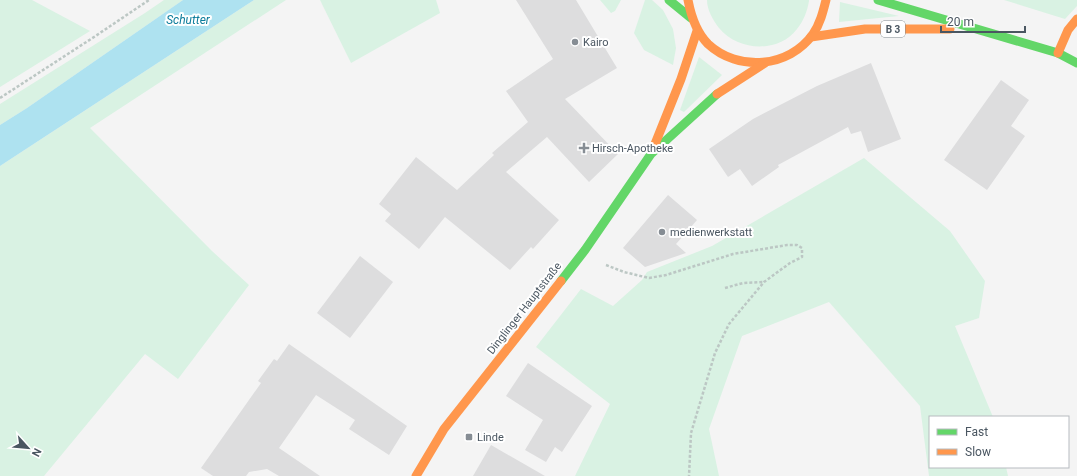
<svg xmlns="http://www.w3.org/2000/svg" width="1077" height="476" font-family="Roboto,sans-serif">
  <rect width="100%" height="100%" fill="#f4f4f4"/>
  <!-- green -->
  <g fill="#d9f2e3">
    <path d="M0,0H32L90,31L0,87Z"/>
    <path d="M164,0H183L27,108L0,125V104L145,13Z"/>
    <path d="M254,0H286L90,128L212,251L249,285L178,379L145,354L44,476H0V166Z"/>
    <path d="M320,0H436L440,13L351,63Z"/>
    <path d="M600,0H621L615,11L611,13Z"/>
    <path d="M645,0H652L663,10L673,29L676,48L673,65L644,50L634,33Z"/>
    <path d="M707,0H809V1C807,12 804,20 797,29C778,54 738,51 719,28C713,20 707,10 707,0Z"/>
    <path d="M1004,0H1077V6L1065,19Z"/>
    <path d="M840,2L899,16L839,22Z"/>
    <path d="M699,57L722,75L684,112L680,110Z"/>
    <path d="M864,158L950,231L985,281L979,318L955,326L993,417H930V467H1006L1008,476H929L920,406L829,302L742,336L709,429L719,476H575L610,404L536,347L581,289L613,306L642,280L647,272L712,246Z"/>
  </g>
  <!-- water -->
  <path fill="#aee2f0" d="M183,0H254L0,166V125L27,108Z"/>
  <!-- building -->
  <g fill="#ddddde">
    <path d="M516,0H576L617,68L565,99L618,154L589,182L547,137L506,172L559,220L533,249L531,247L510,270L445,217L419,249L385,221L391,214L379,204L416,157L457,190L494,155L492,153L528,122L506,91L553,59Z"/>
    <path d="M871,63L901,139L868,152L861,131L851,134L848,127L778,165L779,167L752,186L740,169L728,177L709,149L753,119L817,86Z"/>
    <path d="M1001,80L1029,100L1011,126L1025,136L987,190L944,160Z"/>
    <path d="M668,195L697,220L676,244L686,253L645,267L623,248Z"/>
    <path d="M360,256L393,282L350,338L317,313Z"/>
    <path d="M289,344L407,426L389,455L349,429L355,420L316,395L279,448L320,476H279L267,469L249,472L246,476H213L201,468L261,383L258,381L274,359L277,361Z"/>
    <path d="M528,363L592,406L562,452L555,447L546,462L525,450L543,420L506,396Z"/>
    <path d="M491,445L545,476H473Z"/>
  </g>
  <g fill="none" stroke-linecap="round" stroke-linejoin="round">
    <!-- path -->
    <g stroke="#bcc7c4" stroke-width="2.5" stroke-dasharray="3 2" stroke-linecap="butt">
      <path d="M0,98L94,37L149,0"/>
      <path d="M606,265L624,272L649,278L666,275L733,254L787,245H797L802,248V257L790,263L764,282L729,324L715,353L691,433L689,476"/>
      <path d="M725,288L743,283L764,282"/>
    </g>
    <!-- fast -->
    <g stroke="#63d668" stroke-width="9">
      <path d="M669,0L691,18"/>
      <path d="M878,0L1058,53L1077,63"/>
      <path d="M561,281L585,250L651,154L717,94"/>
    </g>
    <!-- slow -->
    <g stroke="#ff974d" stroke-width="9">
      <path d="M688,0C691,16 696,32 708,44C738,72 789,68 813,34C820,24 823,12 826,0"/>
      <path d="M811,37L865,29H950"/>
      <path d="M1058,53L1068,30L1077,19"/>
      <path d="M717,94L765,63"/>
      <path d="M653,149L681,79L697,31"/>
      <path d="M416,476L444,429L561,281"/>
    </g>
  </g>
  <!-- markers -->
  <g fill="#868d94" stroke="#fff" stroke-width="1.5">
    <circle cx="575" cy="42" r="4"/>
    <path d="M582 142h4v4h4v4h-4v4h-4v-4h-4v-4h4z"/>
    <circle cx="662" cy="232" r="4"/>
    <rect x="465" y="433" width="8" height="8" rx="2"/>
  </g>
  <g text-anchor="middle" stroke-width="4" stroke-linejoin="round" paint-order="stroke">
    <!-- shield labels -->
    <rect fill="#fff" stroke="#808990" stroke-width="1" x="881" y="21" width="24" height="16" rx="3"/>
    <g font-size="10" font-weight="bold" fill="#4a5661">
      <text x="893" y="33">B 3</text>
    </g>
    <!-- poi labels -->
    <g font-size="11" fill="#4a5661" stroke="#fff" text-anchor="start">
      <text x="583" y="46">Kairo</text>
      <text x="592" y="152">Hirsch-Apotheke</text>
      <text x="670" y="236">medienwerkstatt</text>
      <text x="477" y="441">Linde</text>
    </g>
    <!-- street labels -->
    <g font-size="11" fill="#4a5661" stroke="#fff">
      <text transform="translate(524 308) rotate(-52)" y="4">Dinglinger Hauptstraße</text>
    </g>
    <!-- water labels -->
    <g font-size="12" font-style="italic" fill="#0c7c9b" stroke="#fff">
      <text x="188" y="24">Schutter</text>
    </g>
  </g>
  <!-- legend -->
  <rect x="929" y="416" width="140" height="52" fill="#ffffff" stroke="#b7bbc0"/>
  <rect x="937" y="429" width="20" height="6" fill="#63d668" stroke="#b7bbc0"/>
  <text x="965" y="436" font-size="12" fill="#4a5661">Fast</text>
  <rect x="937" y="449" width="20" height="6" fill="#ff974d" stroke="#b7bbc0"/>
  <text x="965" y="456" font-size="12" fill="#4a5661">Slow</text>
  <!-- north arrow -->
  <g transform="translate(28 448) rotate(117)" stroke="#ffffff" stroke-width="3" paint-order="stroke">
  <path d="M0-3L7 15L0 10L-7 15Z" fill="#4a5661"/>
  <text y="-6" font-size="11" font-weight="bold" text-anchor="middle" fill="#4a5661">N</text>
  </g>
  <!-- scale -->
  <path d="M941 26v6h84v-6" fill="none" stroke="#4a5661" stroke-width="2"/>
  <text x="947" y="26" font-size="12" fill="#4a5661" stroke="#ffffff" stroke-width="3" paint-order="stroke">20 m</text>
</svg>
